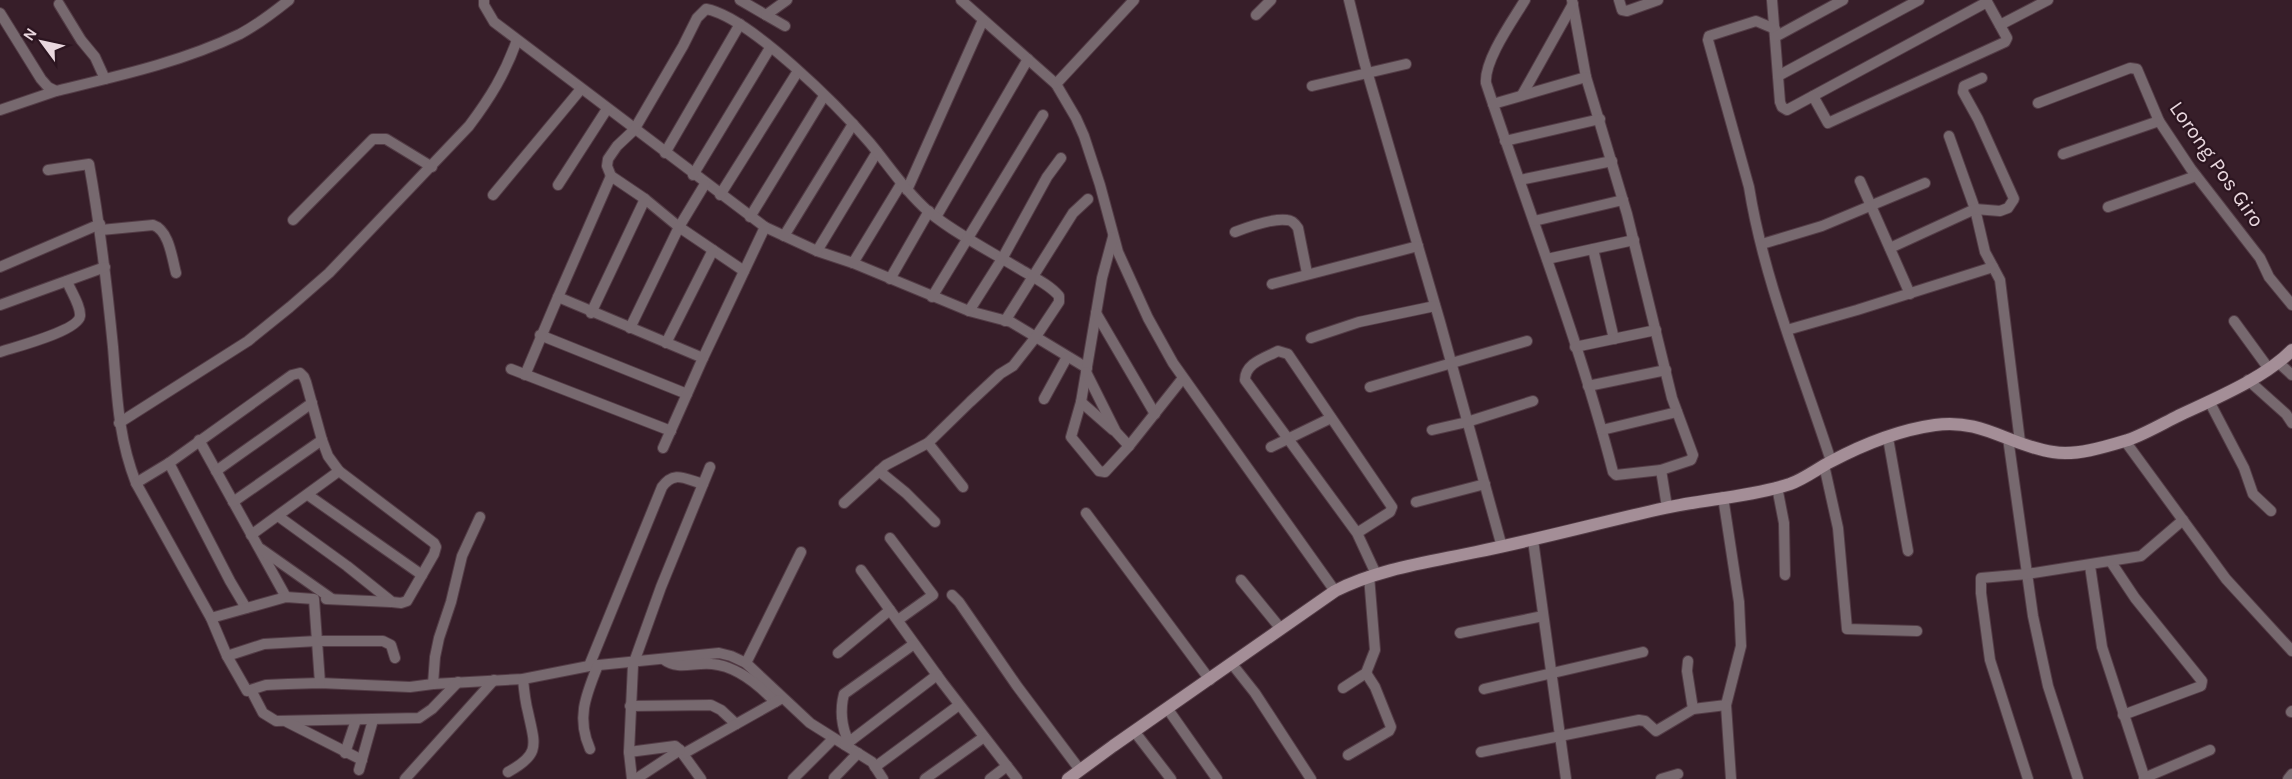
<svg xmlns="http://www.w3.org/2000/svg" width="2292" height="779" font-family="Karla,sans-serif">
  <rect width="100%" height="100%" fill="#371e29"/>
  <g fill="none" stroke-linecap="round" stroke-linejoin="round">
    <defs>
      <g id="minor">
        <path d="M484,0V5L494,22L765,227L817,251L853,263L969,311L1011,322L1087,368"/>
        <path d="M740,0L785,26"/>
        <path d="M961,0L1056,84L1076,118L1084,136L1100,185L1118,252L1148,318L1173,363L1335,591"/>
        <path d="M1349,0L1364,61L1440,322L1502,547"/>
        <path d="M1525,0C1513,20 1484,60 1486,83C1529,213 1579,340 1613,472L1616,475L1661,470L1691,460L1693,455L1672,398L1627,214L1586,77L1572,0"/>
        <path d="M1619,0L1622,10L1627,11L1658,0"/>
        <path d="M1772,0L1780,102L1782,107L1787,110L1987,2"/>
        <path d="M59,4L81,40L95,57L105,79"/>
        <path d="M0,13L41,79L48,87L56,91C118,76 182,62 240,34C257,25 274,12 289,0"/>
        <path d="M766,15L787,0"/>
        <path d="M1256,15L1271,0"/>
        <path d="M2000,25L2048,0"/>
        <path d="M1775,29L1756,21L1709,36L1708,40L1749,187C1764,281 1802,371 1831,461"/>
        <path d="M1775,37L1843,0"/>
        <path d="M1778,76L1919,0"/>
        <path d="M1056,84L1134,0"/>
        <path d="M1312,86L1406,64"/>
        <path d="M1522,95L1573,4"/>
        <path d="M1813,96L1828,123L2005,42L2007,38L1986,0"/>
        <path d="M2038,103L2130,68L2137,69L2159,121L2191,169L2260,258L2269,277L2292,305"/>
        <path d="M1493,104L1586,77"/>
        <path d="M0,110L56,91"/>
        <path d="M1949,136L1975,209L1985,252L2000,280L2020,442"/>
        <path d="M1505,141L1600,119"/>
        <path d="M665,153L740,24"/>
        <path d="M2063,154L2159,121"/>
        <path d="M48,170L89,164C100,225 107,286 113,347C117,395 118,437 136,483"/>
        <path d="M693,175L770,48"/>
        <path d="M611,176L558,297L703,358"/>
        <path d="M1520,180L1612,161"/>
        <path d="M1860,181L1910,294"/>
        <path d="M558,185L607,109"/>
        <path d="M907,190L983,20"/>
        <path d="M493,195L581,89"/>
        <path d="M720,195L798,71"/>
        <path d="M2108,207L2196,176"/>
        <path d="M750,217L824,96"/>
        <path d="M936,217L1028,59"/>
        <path d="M293,220L373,139H386L432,167"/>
        <path d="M1534,221L1623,200"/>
        <path d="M101,230L153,225C169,230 172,258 176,273"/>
        <path d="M1235,232C1248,227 1274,218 1287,220C1292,220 1296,225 1298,228L1307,273"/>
        <path d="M784,236L853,124"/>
        <path d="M1113,237L1102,278L1081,402L1071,437L1099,471L1105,472L1129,446L1183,378"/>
        <path d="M1762,244L1822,226L1925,183"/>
        <path d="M1890,248L1975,209L2000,211L2008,208L2014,199L1978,119L1963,92L1964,86L1982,78"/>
        <path d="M1593,249L1614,339"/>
        <path d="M817,251L877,152"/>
        <path d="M1547,259L1634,240"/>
        <path d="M853,263L901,184"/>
        <path d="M0,267L100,224"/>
        <path d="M744,271L679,227L645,199L611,176L607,166L608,159L617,146L634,130L683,46L697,18L706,9C750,17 840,108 870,143C889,166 906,192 929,212C956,234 988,250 1018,268C1031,276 1049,284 1059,296V302L1035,338L1013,366L1000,374L970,402L928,443L886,465L844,503"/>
        <path d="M890,279L929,211"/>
        <path d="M1272,284L1418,246"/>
        <path d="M932,297L1043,115"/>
        <path d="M0,305L105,267"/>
        <path d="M969,311L1002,259L1047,177L1061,158"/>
        <path d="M591,313L645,199"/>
        <path d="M1096,313L1155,414"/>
        <path d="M1005,321L1073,213L1088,199"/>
        <path d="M2234,321L2269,369"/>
        <path d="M630,328L679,227L705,184"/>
        <path d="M1787,330L1857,310L1993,267"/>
        <path d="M540,335L687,394"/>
        <path d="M1311,338L1359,322L1435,306"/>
        <path d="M666,343L713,250"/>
        <path d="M1575,347L1656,330"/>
        <path d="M0,352C15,347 78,331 80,316C81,306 70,290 67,281"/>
        <path d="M2279,363L2292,375"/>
        <path d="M511,369L671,431"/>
        <path d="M1086,372L1116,432L1129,446"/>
        <path d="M525,375L558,297"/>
        <path d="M2248,380L2286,414L2292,423"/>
        <path d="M1588,386L1666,370"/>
        <path d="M1370,387L1527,341"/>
        <path d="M1044,399L1067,357"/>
        <path d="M2209,401L2244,468L2253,494L2271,511"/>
        <path d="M1081,402L1113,430"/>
        <path d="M119,423L248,341L290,307L329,273L469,126C490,98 505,74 517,40"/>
        <path d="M1432,430L1467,422L1533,401"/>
        <path d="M1602,430L1677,412"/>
        <path d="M1888,438L1908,551"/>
        <path d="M2008,438L2033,616L2048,686L2078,779"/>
        <path d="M199,440L286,597"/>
        <path d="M2125,441L2226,579L2292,651"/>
        <path d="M928,443L963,487"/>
        <path d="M1271,447L1331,418"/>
        <path d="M663,448L703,358L765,227"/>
        <path d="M169,463L230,581L246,608"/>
        <path d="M1824,465L1838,528L1847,629L1917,631"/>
        <path d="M1661,470L1667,507"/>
        <path d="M216,471L312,403"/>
        <path d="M879,471L906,493L935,522"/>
        <path d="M1777,487L1784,523L1785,575"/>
        <path d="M308,495L422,575"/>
        <path d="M1723,497L1739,602L1741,646L1726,705L1731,779"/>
        <path d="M233,502L322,440"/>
        <path d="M1416,502L1485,484"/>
        <path d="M1086,513L1210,680"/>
        <path d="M278,516L347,566L392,602L401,603L407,601L434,554L436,547L434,543L339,471"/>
        <path d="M1357,533L1390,512L1392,507L1288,354L1278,351C1265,358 1245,363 1245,380L1357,533L1376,574"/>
        <path d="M251,535L339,471L328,456L322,440L306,382L304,377L300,373L292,375L169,463L136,483L211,618L227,656L247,691L266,685L288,684L320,683L410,687L433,684L523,679L589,666L719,653L731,656L746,663L810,723L872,762L883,779"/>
        <path d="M890,538L933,595L898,620"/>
        <path d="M1533,540L1566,779"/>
        <path d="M261,549L332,599"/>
        <path d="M2111,562L2135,598L2202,681L2201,686L2123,715"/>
        <path d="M2090,566L2102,647L2145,779"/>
        <path d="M861,570L942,682L1017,779"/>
        <path d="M1241,580L1281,629"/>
        <path d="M952,595L959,602L1017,686L1080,770"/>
        <path d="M326,599L391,602"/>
        <path d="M211,618L286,597L314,599L320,683"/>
        <path d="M1460,633L1543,616"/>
        <path d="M838,653L890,610"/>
        <path d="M227,656L264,644L317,641H383L391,645L395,658"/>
        <path d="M663,659C679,671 693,662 712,664C737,666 759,685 775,702"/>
        <path d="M1688,661L1687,671L1693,709"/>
        <path d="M746,663L801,552"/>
        <path d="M1232,664L1255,693L1311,779"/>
        <path d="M589,666L662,487C674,470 685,479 703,484"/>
        <path d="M433,684L435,657L439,638L451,602L462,556L480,517"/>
        <path d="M1343,688L1366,673L1375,650L1369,576"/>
        <path d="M1484,689L1643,652"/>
        <path d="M251,690L263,713L276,721L419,718L432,709L458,682"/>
        <path d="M630,706L711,705L721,710L736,724"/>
        <path d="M1167,708L1217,779"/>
        <path d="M2291,712L2292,711"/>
        <path d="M287,722L362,760"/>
        <path d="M1134,731L1171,779"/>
        <path d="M849,742L937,675"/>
        <path d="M845,745L849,742C841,727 840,709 844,694L914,644"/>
        <path d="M590,749C576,718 586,695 598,665"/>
        <path d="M629,752L675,746L680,750L701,779"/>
        <path d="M1481,752L1639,720L1645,721L1656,731L1693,709L1726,705"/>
        <path d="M345,753L356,720"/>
        <path d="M683,754L779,700"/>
        <path d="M1348,755L1389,731L1391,727L1375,687L1366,673"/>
        <path d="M875,767L959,705"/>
        <path d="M359,770L373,720"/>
        <path d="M508,772C541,754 535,745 528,712C525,701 524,690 523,679"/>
        <path d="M834,778L858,753"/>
        <path d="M2144,778L2210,750"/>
        <path d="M405,779L494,680"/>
        <path d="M632,779L629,752L633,665L661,587L710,467"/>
        <path d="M636,779L680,750"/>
        <path d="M793,779L833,739"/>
        <path d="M925,779L984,737"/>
        <path d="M990,779L1007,766"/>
        <path d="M1661,779L1678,774"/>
        <path d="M2028,779L1990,660L1981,593V578L2027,574L2141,556L2183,520"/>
        <path d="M2288,779L2292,774"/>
      </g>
      <path id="secondary" d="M1068,779L1113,746L1335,591C1378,569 1429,562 1476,552C1540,539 1602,522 1665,508C1706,499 1749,497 1790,484C1804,479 1817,469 1830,462C1862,445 1899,430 1935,425C1982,418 2010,446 2053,452C2076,456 2105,447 2128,440C2145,434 2162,424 2178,416C2214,399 2265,378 2292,350"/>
    </defs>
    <!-- minor casing -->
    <use href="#minor" stroke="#533c46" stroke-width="12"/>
    <!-- secondary casing -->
    <use href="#secondary" stroke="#533c46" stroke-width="14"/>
    <!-- minor -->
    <use href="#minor" stroke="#77696f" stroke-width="10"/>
    <!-- secondary -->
    <use href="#secondary" stroke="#a48e97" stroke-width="12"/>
  </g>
  <g text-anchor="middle" stroke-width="4.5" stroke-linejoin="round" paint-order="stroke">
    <!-- street labels -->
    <g font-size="21" fill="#e9d7de" stroke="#2c1520">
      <text transform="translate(2217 164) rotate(55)" y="7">Lorong Pos Giro</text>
    </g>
  </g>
  <!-- north arrow -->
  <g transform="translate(42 42) rotate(303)" stroke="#2c1520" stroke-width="4.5" paint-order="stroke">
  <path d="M0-4.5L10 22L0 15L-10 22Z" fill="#e9d7de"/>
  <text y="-9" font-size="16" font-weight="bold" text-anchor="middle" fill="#e9d7de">N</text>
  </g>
</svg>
